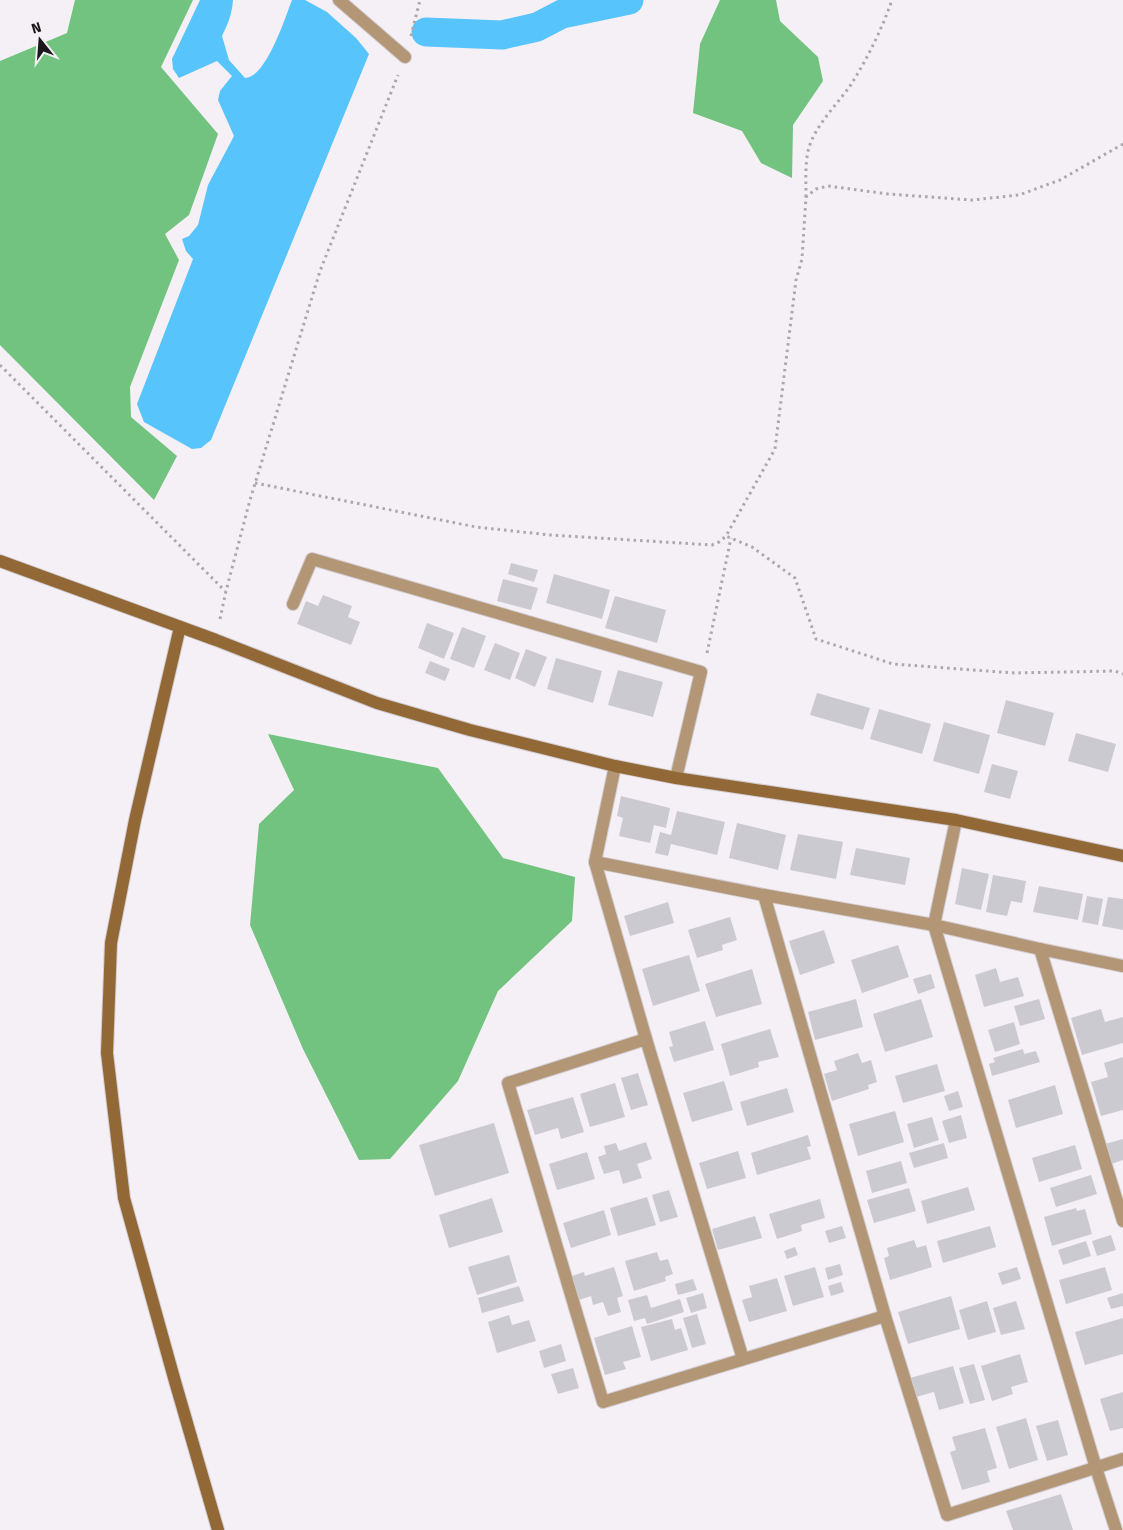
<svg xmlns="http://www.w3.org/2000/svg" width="1123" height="1530" font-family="'Fira Sans',sans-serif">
  <rect width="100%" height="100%" fill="#f5f0f5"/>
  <!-- forest -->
  <g fill="#71c37f">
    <path d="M75,0H193L161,67L218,134L189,215L165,234L179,260L130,387L131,417L177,456L154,500L0,345V61L67,33Z"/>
    <path d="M720,0H776L780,21L818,57L823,81L793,125L792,178L761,163L742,131L693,113L700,44Z"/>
    <path d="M268,734L438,768L503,858L575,877L572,921L498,991L458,1081L390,1159L359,1160L303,1049L250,925L259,824L294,790Z"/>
  </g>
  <!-- water -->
  <path fill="#57c4fb" d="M200,0H233C232,14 228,24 222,36L229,60L245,78C266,78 285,18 292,0H305L327,12L356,38L369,54L211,440L201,448L192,449L144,422L137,404L193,259L186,251L182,239L189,236L198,225L208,185L234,136L218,100L220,91L232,76L217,61L179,78L173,69L172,59Z"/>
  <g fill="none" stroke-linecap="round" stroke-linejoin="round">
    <!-- canal -->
    <path stroke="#57c4fb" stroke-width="29" d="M426,32L502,35L537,27L562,14L629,0"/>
  </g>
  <!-- building -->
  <g fill="#cbcad1">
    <path d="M511,563L538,570L534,582L508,574Z"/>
    <path d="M554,574L610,590L602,619L546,603Z"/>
    <path d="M503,579L538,588L531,610L497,601Z"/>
    <path d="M323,595L352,606L348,617L360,622L351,645L297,624L306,601L318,606Z"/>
    <path d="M615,596L666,610L657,643L605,628Z"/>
    <path d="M427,623L454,633L444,659L418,648Z"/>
    <path d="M462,627L486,636L474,668L450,659Z"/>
    <path d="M495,643L520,653L510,680L484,670Z"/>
    <path d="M526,649L547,657L535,687L515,678Z"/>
    <path d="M556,658L602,671L593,703L547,689Z"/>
    <path d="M430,661L450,669L445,681L425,673Z"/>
    <path d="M618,670L663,682L653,717L608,705Z"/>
    <path d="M817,693L870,708L863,730L810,715Z"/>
    <path d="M1006,700L1054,713L1045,746L997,733Z"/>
    <path d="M879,709L931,724L922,754L870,739Z"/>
    <path d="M944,722L990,735L979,774L933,761Z"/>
    <path d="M1076,733L1116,744L1108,772L1068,761Z"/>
    <path d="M992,764L1018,771L1010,799L984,792Z"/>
    <path d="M621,796L670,808L666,828L654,825L650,843L619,836L623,818L617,816Z"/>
    <path d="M677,811L725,822L717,855L671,844L668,856L655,853L660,832L671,835Z"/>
    <path d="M737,823L786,835L778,870L729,858Z"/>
    <path d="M798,834L843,842L836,879L790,870Z"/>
    <path d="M856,848L910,858L905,885L850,875Z"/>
    <path d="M962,868L989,874L981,910L955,904Z"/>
    <path d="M993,875L1026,881L1022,903L1011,901L1007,916L986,912Z"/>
    <path d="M1039,886L1083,894L1078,920L1033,912Z"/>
    <path d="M1087,896L1103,899L1098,925L1082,922Z"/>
    <path d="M1108,897L1123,899V930L1102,926Z"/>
    <path d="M668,902L674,923L630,936L624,916Z"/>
    <path d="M730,917L737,940L722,945L723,950L697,958L688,930Z"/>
    <path d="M824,930L835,963L800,975L789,941Z"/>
    <path d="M898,945L909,977L862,993L851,960Z"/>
    <path d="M689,955L700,991L653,1006L642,969Z"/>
    <path d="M996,968L1000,982L1018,977L1024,996L984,1007L975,975Z"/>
    <path d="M752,969L762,1004L716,1017L705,984Z"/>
    <path d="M931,974L935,988L918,994L913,979Z"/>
    <path d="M856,999L863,1027L815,1040L808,1012Z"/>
    <path d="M921,999L933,1037L885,1052L873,1014Z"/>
    <path d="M1039,999L1045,1019L1020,1026L1014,1006Z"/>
    <path d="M1101,1009L1105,1022L1123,1017V1043L1082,1055L1071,1018Z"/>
    <path d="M705,1021L714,1050L674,1062L669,1047L673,1046L669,1032Z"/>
    <path d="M1014,1022L1020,1044L995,1052L988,1030Z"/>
    <path d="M770,1029L779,1057L758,1062L759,1067L730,1076L721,1044Z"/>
    <path d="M1023,1049L1024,1054L1036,1051L1040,1062L992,1076L989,1064L995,1062L993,1058Z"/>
    <path d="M858,1053L862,1063L871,1060L877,1082L868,1085L869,1089L832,1101L824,1074L837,1070L834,1061Z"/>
    <path d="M1123,1057V1110L1101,1116L1091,1082L1108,1077L1104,1063Z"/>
    <path d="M937,1064L945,1091L903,1103L895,1076Z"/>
    <path d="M638,1073L648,1105L631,1110L621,1078Z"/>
    <path d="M724,1081L733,1110L692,1122L683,1093Z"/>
    <path d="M615,1083L625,1117L590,1127L580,1094Z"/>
    <path d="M1055,1085L1063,1114L1016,1128L1008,1100Z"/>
    <path d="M787,1088L794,1112L747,1126L740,1102Z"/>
    <path d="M958,1091L963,1107L949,1111L944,1096Z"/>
    <path d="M573,1097L584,1132L561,1139L558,1128L535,1135L527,1110Z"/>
    <path d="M895,1111L904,1142L858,1156L849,1124Z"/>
    <path d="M961,1115L967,1138L949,1143L942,1121Z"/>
    <path d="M932,1117L939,1140L914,1148L907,1124Z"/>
    <path d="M494,1123L509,1173L435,1196L419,1145Z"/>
    <path d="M808,1135L811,1146L807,1147L811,1159L757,1175L751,1153Z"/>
    <path d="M1123,1139V1160L1111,1164L1105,1144Z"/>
    <path d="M646,1142L652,1159L637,1164L642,1178L623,1184L619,1170L604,1174L598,1157L606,1154L604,1146L616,1143L619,1151Z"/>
    <path d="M944,1143L948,1158L914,1168L909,1153Z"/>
    <path d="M1075,1145L1082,1169L1039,1182L1032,1158Z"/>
    <path d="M738,1151L746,1178L707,1189L699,1163Z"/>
    <path d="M587,1152L595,1179L557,1190L549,1164Z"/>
    <path d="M901,1161L907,1183L872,1193L866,1171Z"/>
    <path d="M1091,1175L1097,1194L1056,1207L1050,1188Z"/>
    <path d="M968,1187L975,1210L927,1224L921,1201Z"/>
    <path d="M909,1188L916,1211L874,1223L867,1200Z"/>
    <path d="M669,1190L678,1217L660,1222L652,1195Z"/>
    <path d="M647,1197L656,1225L618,1236L610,1208Z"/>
    <path d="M492,1198L503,1232L449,1248L439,1215Z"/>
    <path d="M820,1199L825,1218L801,1225L802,1231L777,1239L769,1214Z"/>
    <path d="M1076,1208L1077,1211L1085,1209L1092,1234L1052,1246L1044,1217Z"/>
    <path d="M604,1210L611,1235L571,1248L563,1223Z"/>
    <path d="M755,1216L762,1238L718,1250L712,1229Z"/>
    <path d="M842,1226L846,1238L829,1243L825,1231Z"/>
    <path d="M990,1226L996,1247L943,1263L937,1241Z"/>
    <path d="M1111,1235L1116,1250L1097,1256L1092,1241Z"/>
    <path d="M914,1240L917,1248L926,1245L932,1267L890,1280L884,1258L889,1256L887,1248Z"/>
    <path d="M1086,1241L1091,1256L1063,1265L1058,1250Z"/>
    <path d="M795,1247L798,1255L787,1259L784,1251Z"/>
    <path d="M657,1252L660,1261L668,1259L673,1274L665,1277L666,1281L634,1291L625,1261Z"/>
    <path d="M509,1255L517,1282L477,1295L468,1267Z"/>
    <path d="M840,1264L843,1275L828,1280L825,1268Z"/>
    <path d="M614,1267L623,1296L617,1298L621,1312L608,1316L603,1302L593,1305L591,1296L576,1301L569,1277L584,1272L585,1276Z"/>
    <path d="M815,1267L824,1297L793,1306L784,1276Z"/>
    <path d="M1017,1267L1021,1279L1002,1285L998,1273Z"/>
    <path d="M1105,1267L1112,1290L1066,1304L1059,1280Z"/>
    <path d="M777,1278L787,1311L749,1322L742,1300L752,1297L749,1286Z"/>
    <path d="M693,1279L697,1290L678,1295L675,1284Z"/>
    <path d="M841,1282L844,1292L831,1296L828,1286Z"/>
    <path d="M519,1286L524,1301L482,1313L478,1298Z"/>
    <path d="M703,1293L707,1308L691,1313L686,1298Z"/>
    <path d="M1123,1293V1306L1111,1309L1107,1298Z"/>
    <path d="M647,1295L651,1308L680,1299L684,1312L647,1324L645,1318L634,1321L628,1300Z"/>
    <path d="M951,1296L960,1329L908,1344L898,1312Z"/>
    <path d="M987,1301L996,1332L968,1340L959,1310Z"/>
    <path d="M1016,1301L1025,1329L1001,1335L993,1308Z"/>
    <path d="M697,1314L706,1344L692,1348L683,1318Z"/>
    <path d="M509,1315L512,1325L529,1320L536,1341L497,1353L488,1322Z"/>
    <path d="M1123,1318V1354L1085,1365L1075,1332Z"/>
    <path d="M672,1319L675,1330L681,1328L688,1350L651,1361L641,1327Z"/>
    <path d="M632,1326L641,1357L623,1362L626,1369L605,1375L594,1338Z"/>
    <path d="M561,1344L566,1361L544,1368L539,1351Z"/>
    <path d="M1020,1354L1028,1382L1011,1387L1013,1394L992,1401L981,1366Z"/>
    <path d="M974,1364L985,1400L970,1404L959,1368Z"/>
    <path d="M953,1366L964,1403L939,1410L934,1392L916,1397L910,1378Z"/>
    <path d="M573,1368L579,1388L558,1394L551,1374Z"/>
    <path d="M1123,1392V1428L1110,1431L1100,1399Z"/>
    <path d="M1026,1418L1038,1460L1009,1469L996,1427Z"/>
    <path d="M1058,1420L1068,1455L1047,1461L1036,1426Z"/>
    <path d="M985,1428L997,1468L987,1471L990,1482L962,1490L950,1452L956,1450L952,1437Z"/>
    <path d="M1061,1494L1073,1530H1013L1006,1511Z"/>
  </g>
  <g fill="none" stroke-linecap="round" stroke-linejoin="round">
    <defs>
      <g id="street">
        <path d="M339,0L405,57"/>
        <path d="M293,604L312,559L701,672L676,778"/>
        <path d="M615,766L595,862L646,1039L743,1359"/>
        <path d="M956,820L934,925L1096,1468L1116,1530"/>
        <path d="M595,862L764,895L934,925L1040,949L1123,966"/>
        <path d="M764,895L885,1316L947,1515L1123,1459"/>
        <path d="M1040,949L1123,1221"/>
        <path d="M646,1039L508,1083L603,1402L885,1316"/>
      </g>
      <g id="secondary">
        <path d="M0,561L216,640L377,703L470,730L615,766L676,778L956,820L1123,856"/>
        <path d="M180,627L135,820L111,943L107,1053L124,1198L174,1378L218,1530"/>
      </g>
    </defs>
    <!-- street casing -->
    <use href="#street" stroke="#d2cdd2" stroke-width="14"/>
    <!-- secondary casing -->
    <use href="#secondary" stroke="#d2cdd2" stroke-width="14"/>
    <!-- path -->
    <g stroke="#aba7ab" stroke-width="3" stroke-dasharray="2.5 4" stroke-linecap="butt">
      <path d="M411,36L420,0"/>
      <path d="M1123,144L1060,180L1019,195L972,200L888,194L828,186L816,189L806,197L802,259L796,280L775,449L726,536L752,547L795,578L816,639L893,664L1014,673L1115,671L1123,674"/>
      <path d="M806,197C806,182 805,166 808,151C814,126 838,104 852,83C868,57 882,29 892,0"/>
      <path d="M0,365L225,591"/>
      <path d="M255,483L476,527L550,535L712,545L719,542L726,536"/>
      <path d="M220,619L226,591L250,500L320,271L398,75"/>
      <path d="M707,653L731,538"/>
    </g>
    <!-- street -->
    <use href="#street" stroke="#b39675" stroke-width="12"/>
    <!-- secondary -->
    <use href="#secondary" stroke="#926936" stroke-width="12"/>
  </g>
  <!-- north arrow -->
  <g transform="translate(40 40) rotate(343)" stroke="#f5f0f5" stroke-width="4" paint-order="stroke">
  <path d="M0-4L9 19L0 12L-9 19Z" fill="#1a181a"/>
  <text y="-8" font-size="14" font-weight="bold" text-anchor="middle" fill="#1a181a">N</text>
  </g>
</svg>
